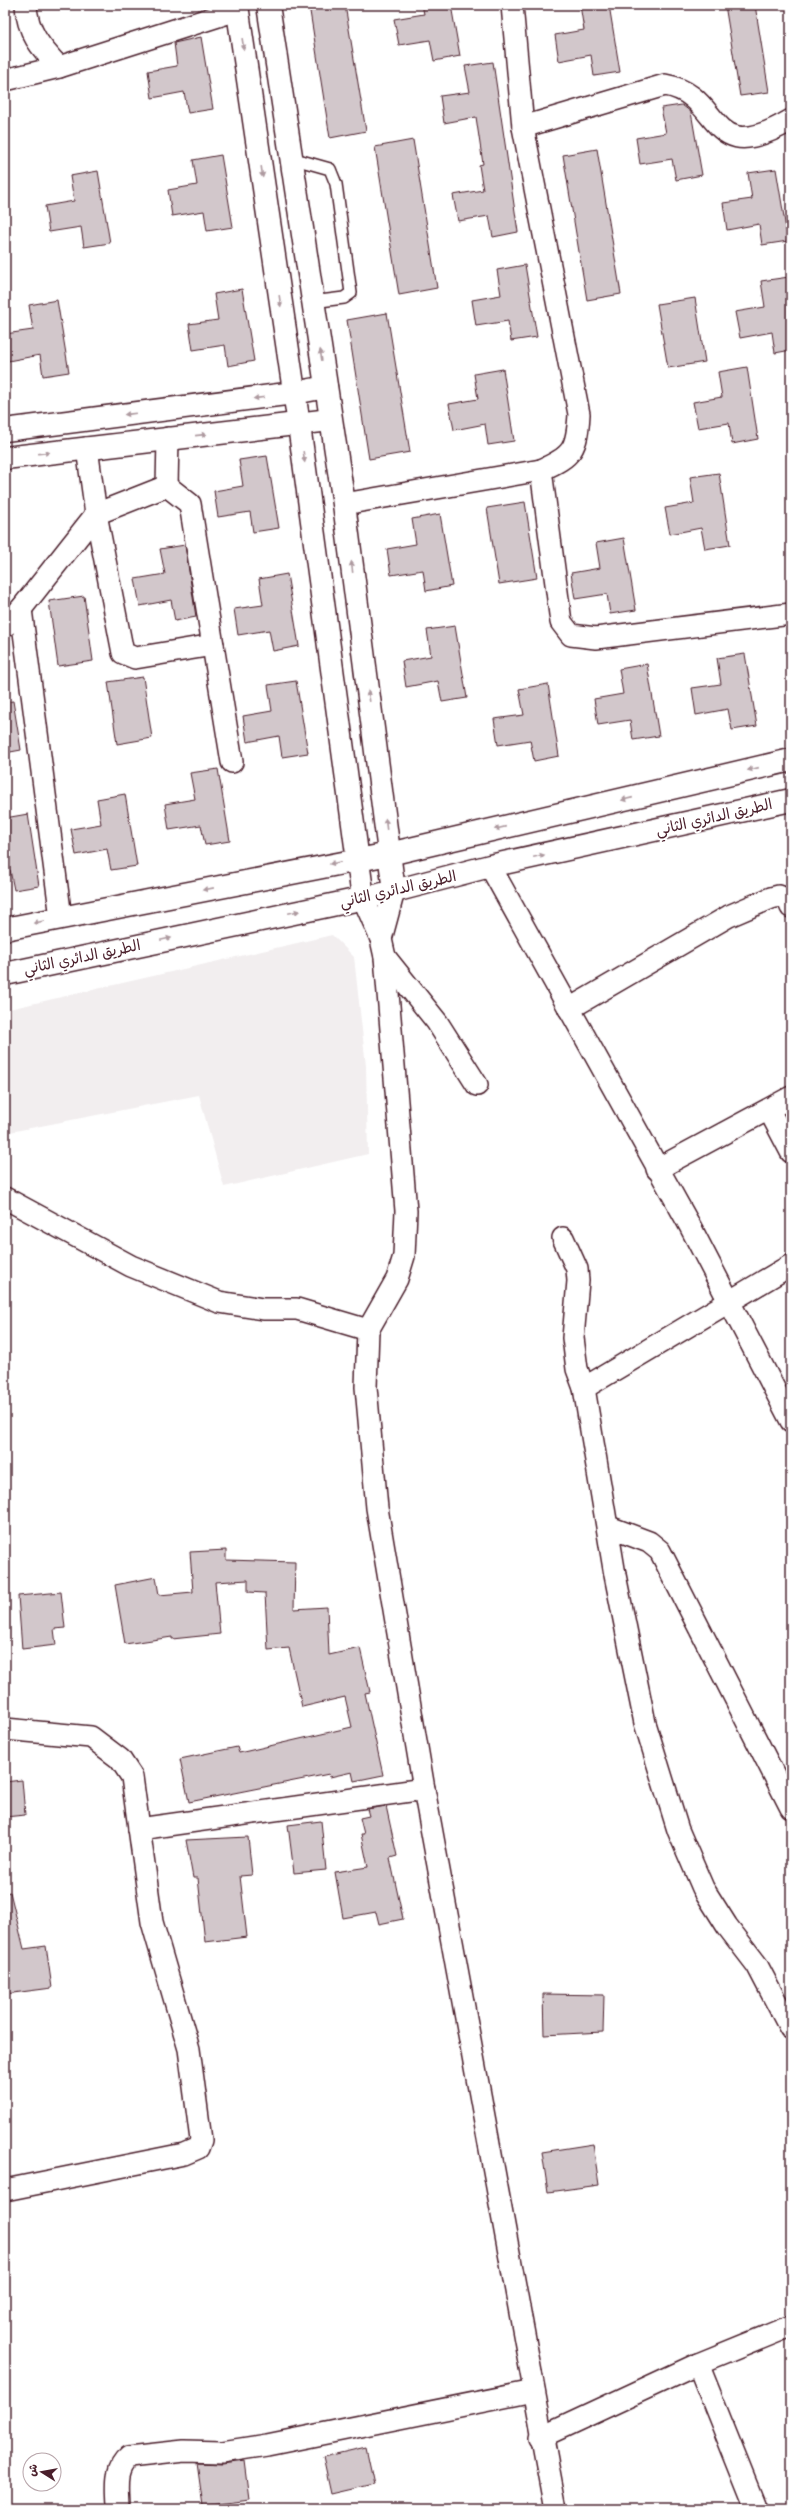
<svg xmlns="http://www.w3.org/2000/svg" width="796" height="2514" font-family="Mynerve,'Playpen Sans Arabic',sans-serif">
  <rect width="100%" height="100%" fill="#fff"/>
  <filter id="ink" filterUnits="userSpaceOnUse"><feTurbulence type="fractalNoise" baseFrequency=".025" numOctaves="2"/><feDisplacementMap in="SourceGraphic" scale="8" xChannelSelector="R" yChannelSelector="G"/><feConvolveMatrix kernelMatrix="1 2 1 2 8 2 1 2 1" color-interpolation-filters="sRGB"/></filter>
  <g filter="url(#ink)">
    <!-- built -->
    <path fill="#f2eeef" d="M332,935L354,957L366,1066L368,1154L224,1187L199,1095L5,1133V1010Z"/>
    <!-- building -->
    <g fill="#d2c7cb" stroke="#4a1f2b">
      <path d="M309,5H345L366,131L330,138Z"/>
      <path d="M422,5H451L460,56L434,61L430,40L399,45L394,19L424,14Z"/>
      <path d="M580,5H609L620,72L594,76L591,55L559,61L555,35L584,30Z"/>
      <path d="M725,5H755L769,92L740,96Z"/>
      <path d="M201,37L213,109L188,113L184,92L152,98L148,71L177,66L174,43Z"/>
      <path d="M493,62L518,232L493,237L489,216L458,221L453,195L483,190L479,165L483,164L476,117L444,123L440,96L470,92L465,66Z"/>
      <path d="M682,105L691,112L702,175L676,180L672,159L640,164L636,138L666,133L661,108Z"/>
      <path d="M413,140L437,288L399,295L375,147Z"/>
      <path d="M597,149L621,294L587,300L563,155Z"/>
      <path d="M221,155L233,227L207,231L204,211L172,216L168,190L197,185L193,160Z"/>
      <path d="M776,169L788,241L762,245L759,224L727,230L723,203L752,199L748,173Z"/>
      <path d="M98,171L110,243L84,247L81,227L49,232L45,206L74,201L70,176Z"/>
      <path d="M525,265L537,337L511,341L508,321L476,326L472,300L501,295L497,270Z"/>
      <path d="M789,277L791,350L775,353L772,332L740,338L735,312L765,307L761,281Z"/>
      <path d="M242,289L254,361L228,366L225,345L193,350L189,324L218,320L214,294Z"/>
      <path d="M695,298L705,362L668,368L657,304Z"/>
      <path d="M57,300L69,372L43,376L40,355L8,361L5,334L33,330L29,305Z"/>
      <path d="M387,313L410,452L369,459L347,320Z"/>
      <path d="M747,367L758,439L732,444L729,423L698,428L693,402L722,397L718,372Z"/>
      <path d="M503,369L514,441L488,445L485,424L454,430L449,404L478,399L474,374Z"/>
      <path d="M267,456L279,528L253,532L250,512L218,517L214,491L243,486L239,460Z"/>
      <path d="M719,473L730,545L705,549L701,528L670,534L665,508L694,503L690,477Z"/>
      <path d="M525,502L537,578L499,584L487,508Z"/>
      <path d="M440,514L452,586L426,591L423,570L391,575L387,549L416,544L412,519Z"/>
      <path d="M624,538L636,610L610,614L607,594L575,599L571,573L600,568L596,543Z"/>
      <path d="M185,545L196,617L175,621L171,600L140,606L135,579L165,574L160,549Z"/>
      <path d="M287,574L299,646L273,651L269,630L238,635L234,609L263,605L259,579Z"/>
      <path d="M84,596L93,661L58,666L49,601Z"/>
      <path d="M455,626L467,698L442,702L438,681L406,687L402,661L431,656L427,630Z"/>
      <path d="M745,654L757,726L732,730L728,709L696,715L692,688L721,684L717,658Z"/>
      <path d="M647,664L659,736L633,740L630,720L598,725L594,699L623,694L619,669Z"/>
      <path d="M143,677L152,738L117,744L108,682Z"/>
      <path d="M296,681L308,753L282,757L279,736L247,742L243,716L272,711L268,685Z"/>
      <path d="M548,684L559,756L534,761L530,740L498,745L494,719L524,715L519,689Z"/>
      <path d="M13,701L21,750L5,753V702Z"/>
      <path d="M218,769L230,841L205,845L201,825L169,830L165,804L195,799L190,773Z"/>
      <path d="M125,794L137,866L111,870L107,849L76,855L71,829L101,824L97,799Z"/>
      <path d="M28,814L39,886L14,890L10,870L5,871V818Z"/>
      <path d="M226,1550V1560L295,1562L294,1609L327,1607L329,1655L360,1648L370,1692L365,1693L383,1775L354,1781L352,1772L330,1777L329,1774L189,1802L180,1759L237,1747L239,1753L352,1727L345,1697L302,1707L289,1648L268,1650L265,1593L248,1592V1580L215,1582L220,1634L172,1639V1637L125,1644L115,1585L156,1577L159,1595L193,1592L190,1552Z"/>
      <path d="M61,1592L65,1628L54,1629L56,1645L22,1649L18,1596Z"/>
      <path d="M22,1780L25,1815L5,1817V1782Z"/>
      <path d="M386,1806L397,1856L390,1858L403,1919L379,1924L376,1912L343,1918L335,1872L368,1867L361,1834H364L360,1818L369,1816L367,1809Z"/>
      <path d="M321,1821L326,1870L294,1873L288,1825Z"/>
      <path d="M248,1837L252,1875L240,1876L247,1937L205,1942L198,1878H193L186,1840Z"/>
      <path d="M10,1892L24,1949L46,1946L52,1988L5,1994V1893Z"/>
      <path d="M543,1994L604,1995L603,2032L544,2035Z"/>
      <path d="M593,2144L599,2185L548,2192L542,2152Z"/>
      <path d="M366,2447L374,2484L331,2494L323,2457Z"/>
      <path d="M245,2461L250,2500L203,2506L197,2463L222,2464Z"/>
    </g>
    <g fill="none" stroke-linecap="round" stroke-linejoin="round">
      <defs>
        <path id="lane" d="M291,158L330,169L336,184L351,293L344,298L312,302"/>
        <g id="street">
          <path d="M26,5C27,32 41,48 59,67"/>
          <path d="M5,80L59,67L237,10"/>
          <path d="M523,127L665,85C725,95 705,171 791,120"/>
          <path d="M87,448L96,514L123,653L135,658L213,645"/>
          <path d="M541,470L561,622L571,635L596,638L791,614"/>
          <path d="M167,486L190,504L232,762"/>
          <path d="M344,504L541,470C573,456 577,449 579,414L523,127L512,5"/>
          <path d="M21,609L61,918"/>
          <path d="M5,626L21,609L96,514L167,486L168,438"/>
          <path d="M490,866L690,1226L791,1421"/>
          <path d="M363,898L381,939L385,957L406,1211L404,1256L397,1279L368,1330L366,1387L377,1508L424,1789L556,2509"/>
          <path d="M381,939L394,891"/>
          <path d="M385,957L437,1022L477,1085"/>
          <path d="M569,1009L729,916L771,898L779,896L788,900L791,907"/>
          <path d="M769,1110L791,1152"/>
          <path d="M657,1169L791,1097"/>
          <path d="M5,1198L131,1266L219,1302L263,1309H297L368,1330"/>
          <path d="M563,1238L577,1269L578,1281L573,1338L577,1369L584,1388L615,1575L645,1723L678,1830L703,1888L727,1926L757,1965L790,2028"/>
          <path d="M584,1388L791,1265"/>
          <path d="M609,1527L649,1542L660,1551L791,1808"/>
          <path d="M5,1729L91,1737L120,1759L132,1777L152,1922L189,2049L201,2140L198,2148L184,2154L5,2190"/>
          <path d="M139,1829L424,1789"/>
          <path d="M698,2364L756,2509"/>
          <path d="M541,2437L698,2364L791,2326"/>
          <path d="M118,2509C118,2490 113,2470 129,2457L184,2451L222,2452L267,2445L534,2391"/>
        </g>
        <g id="primary">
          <path d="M237,5L299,425L363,898"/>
          <path d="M268,5L344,504L394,891"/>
          <path d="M5,430L294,393L326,387"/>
          <path d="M5,458L330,420"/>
          <path d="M5,929L389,854L791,760"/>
          <path d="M5,974L379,895L490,866L791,800"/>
        </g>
      </defs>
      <!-- lane casing -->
      <use href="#lane" stroke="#4a1f2b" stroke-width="14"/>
      <!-- street casing -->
      <use href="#street" stroke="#4a1f2b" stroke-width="24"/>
      <!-- primary casing -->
      <use href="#primary" stroke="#4a1f2b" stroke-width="25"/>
      <!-- lane -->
      <use href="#lane" stroke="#fff" stroke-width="11"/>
      <!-- street -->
      <use href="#street" stroke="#fff" stroke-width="21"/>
      <!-- primary -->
      <use href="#primary" stroke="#fff" stroke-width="22"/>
    </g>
    <!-- one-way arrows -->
    <defs><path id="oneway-solid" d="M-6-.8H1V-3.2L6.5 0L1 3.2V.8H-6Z"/></defs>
    <g fill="#ae9aa0">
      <use href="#oneway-solid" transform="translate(243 44) rotate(81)"/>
      <use href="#oneway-solid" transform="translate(262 172) rotate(82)"/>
      <use href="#oneway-solid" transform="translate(280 301) rotate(82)"/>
      <use href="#oneway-solid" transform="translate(321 355) rotate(-99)"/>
      <use href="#oneway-solid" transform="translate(259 398) rotate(173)"/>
      <use href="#oneway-solid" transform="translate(130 414) rotate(173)"/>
      <use href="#oneway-solid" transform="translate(201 435) rotate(-6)"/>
      <use href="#oneway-solid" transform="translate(44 453) rotate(-7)"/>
      <use href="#oneway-solid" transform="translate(304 457) rotate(82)"/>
      <use href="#oneway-solid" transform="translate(352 567) rotate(-97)"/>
      <use href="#oneway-solid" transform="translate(369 696) rotate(-98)"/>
      <use href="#oneway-solid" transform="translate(753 769) rotate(167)"/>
      <use href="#oneway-solid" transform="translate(627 799) rotate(167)"/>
      <use href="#oneway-solid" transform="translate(386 824) rotate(-97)"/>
      <use href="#oneway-solid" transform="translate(500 828) rotate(167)"/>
      <use href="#oneway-solid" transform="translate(539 856) rotate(-12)"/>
      <use href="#oneway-solid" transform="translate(335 863) rotate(169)"/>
      <use href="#oneway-solid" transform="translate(208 889) rotate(169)"/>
      <use href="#oneway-solid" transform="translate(294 912) rotate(-12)"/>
      <use href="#oneway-solid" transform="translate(39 922) rotate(169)"/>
      <use href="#oneway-solid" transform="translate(166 939) rotate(-12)"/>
    </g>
  </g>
  <g text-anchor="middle" stroke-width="4" stroke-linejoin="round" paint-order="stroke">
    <!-- street labels -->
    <g font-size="15" fill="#4a1f2b" stroke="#fff">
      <text transform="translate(714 817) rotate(-13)" y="5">الطريق الدائري الثاني</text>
      <text transform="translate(398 889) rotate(-13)" y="5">الطريق الدائري الثاني</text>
      <text transform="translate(82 957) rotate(-12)" y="5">الطريق الدائري الثاني</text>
    </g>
  </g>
  <!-- margin -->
  <rect width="796" height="2514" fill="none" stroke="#fff" stroke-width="20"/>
  <rect x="10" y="10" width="776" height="2494" fill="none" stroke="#4a1f2b" stroke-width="1.5" filter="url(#ink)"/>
  <!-- north arrow -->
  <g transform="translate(42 2472) rotate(281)"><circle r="19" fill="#ffffff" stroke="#b7a5aa"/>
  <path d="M0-3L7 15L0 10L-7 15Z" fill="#4a1f2b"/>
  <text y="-6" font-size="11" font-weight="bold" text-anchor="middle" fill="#4a1f2b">ش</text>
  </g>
</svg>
